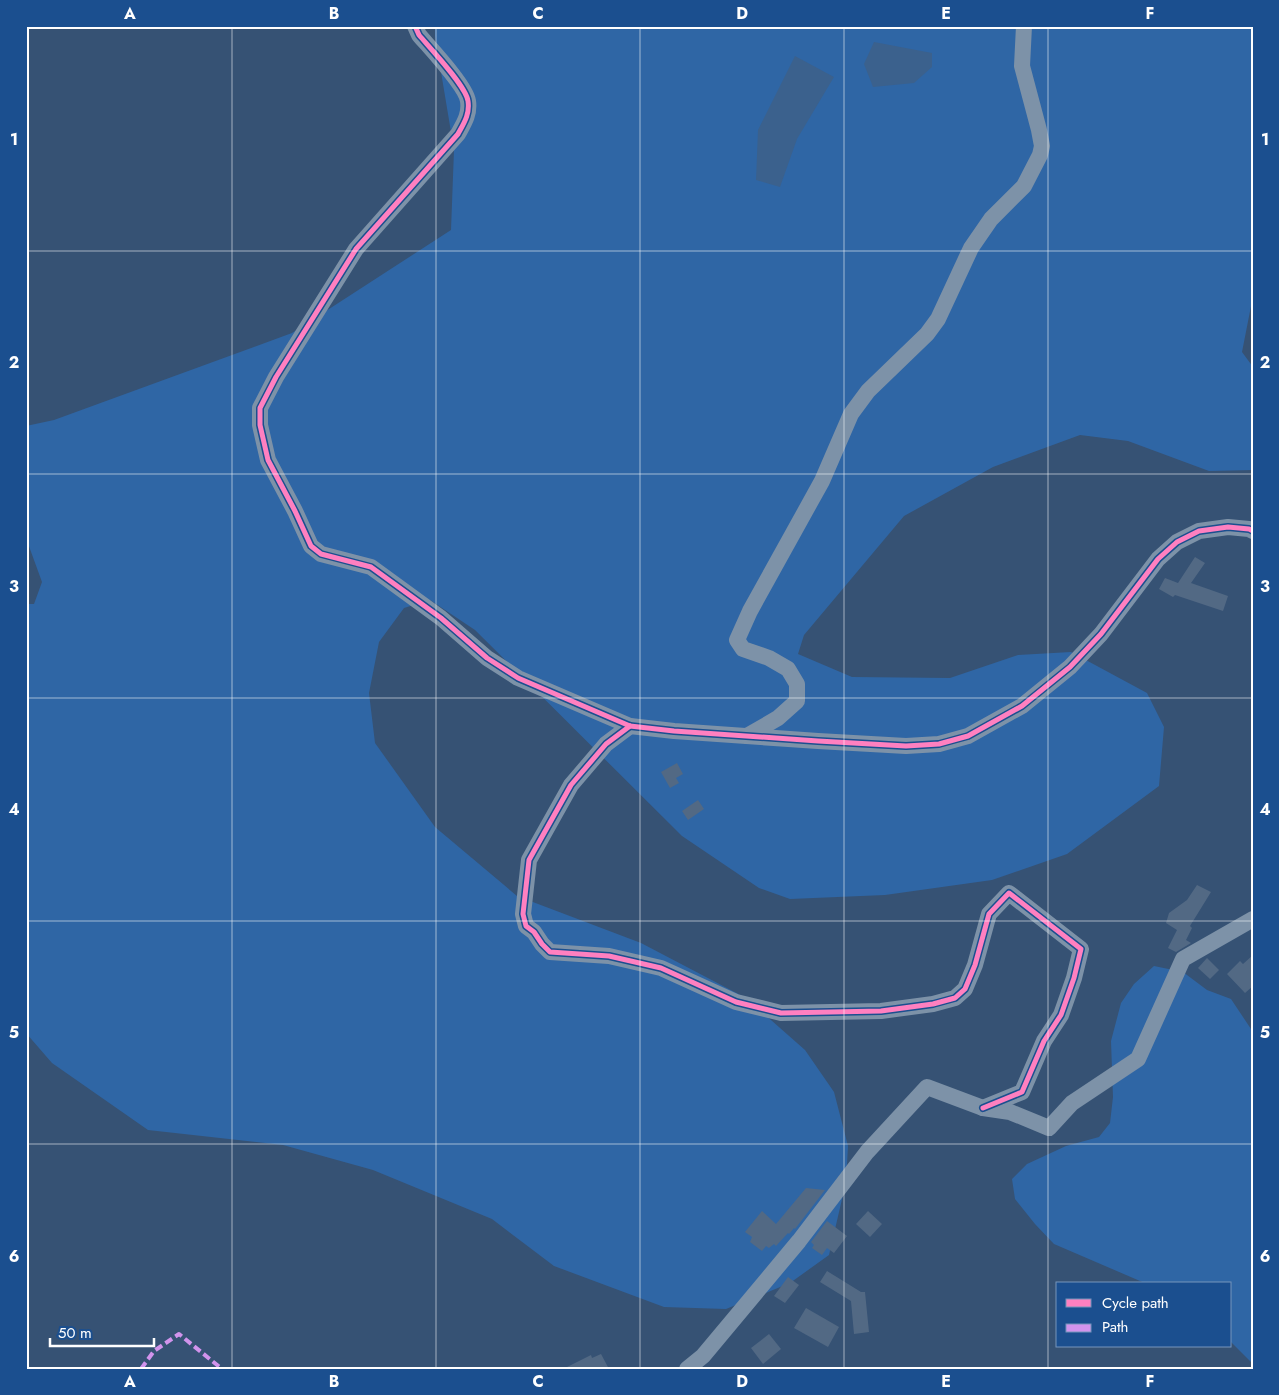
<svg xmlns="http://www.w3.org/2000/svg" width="1279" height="1395" font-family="Jost,sans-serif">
  <rect width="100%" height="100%" fill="#365274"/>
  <!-- green -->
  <g fill="#2f66a5">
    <path d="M435,26H1253V296L1242,352L1253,367V470L1209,471L1128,441L1080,435L993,467L904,516L804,635L798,654L852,677L950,678L1018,655L1071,652L1147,693L1164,727L1159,786L1067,854L992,880L885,895L790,899L759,888L682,836L475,630L430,600L404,608L379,642L369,693L375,743L435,827L517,896L641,943L746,998L805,1050L834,1092L848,1146L846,1182L829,1255L790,1283L726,1309L664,1307L554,1266L492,1219L373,1170L283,1145L148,1130L52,1063L26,1033V604H34L42,582L26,538V426L54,420L292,333L451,230L454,150L435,36Z"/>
    <path d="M1154,966L1183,972L1207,990L1231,999L1253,1032V1364L1230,1341V1284H1147L1054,1244L1035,1224L1015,1199L1012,1179L1027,1164L1066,1146L1099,1137L1110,1123L1113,1097L1111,1041L1121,1003L1134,984Z"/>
  </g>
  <!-- water -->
  <g fill="#3b618d">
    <path d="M874,42L932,53V67L914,83L873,87L864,64Z"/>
    <path d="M795,56L834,77L797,139L780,187L756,180L758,130Z"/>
  </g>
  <!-- building -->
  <g fill="#526984">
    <path d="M1195,557L1205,563L1191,583L1228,596L1223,611L1175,595L1173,597L1159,589L1165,578L1178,583Z"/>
    <path d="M677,763L683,774L676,778L679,783L670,788L661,772Z"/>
    <path d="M698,800L704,809L688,820L682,811Z"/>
    <path d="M1197,885L1211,892L1190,926L1192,928L1186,940L1191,943L1176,952L1168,948L1177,930L1166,923L1169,913L1187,900Z"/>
    <path d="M1253,955V986L1245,993L1227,974L1240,961L1243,964Z"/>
    <path d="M1207,958L1219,970L1210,979L1198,968Z"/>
    <path d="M806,1188L825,1190L795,1229L794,1228L789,1234L788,1233L776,1246L774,1244L769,1248L766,1246L762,1251L750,1242L752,1237L745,1232L762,1211L776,1224Z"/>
    <path d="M868,1211L882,1224L870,1237L856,1224Z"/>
    <path d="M827,1221L847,1236L834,1253L827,1248L822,1255L812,1248L814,1245L811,1242Z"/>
    <path d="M827,1271L861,1292H865L869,1332L854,1334L851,1301L820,1282Z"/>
    <path d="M788,1277L799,1285L785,1303L774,1296Z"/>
    <path d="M806,1308L839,1327L828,1347L794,1328Z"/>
    <path d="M769,1334L781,1349L763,1364L751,1348Z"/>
    <path d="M601,1354L609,1369H563L591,1355L592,1358Z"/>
  </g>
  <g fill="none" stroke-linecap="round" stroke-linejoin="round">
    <!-- minor -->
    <g stroke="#7d92a8" stroke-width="16">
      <path d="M415,26L419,35C430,48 466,86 468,101C470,114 464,123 458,134L356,249L276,377L260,408V425L268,460L295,511L311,546L321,554L371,567L441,618L487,658L518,678L630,726L674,731L818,741L906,746L939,744L968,736L1022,706L1070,667L1101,634L1158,559L1177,542L1199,531L1228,527L1249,529L1253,531"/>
      <path d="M630,726L606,744L571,785L529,860L523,914L526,926L534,932L542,944L550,952L609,956L661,968L736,1002L781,1013L881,1011L933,1004L955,998L965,989L975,965L989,914L1009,893L1081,949L1074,978L1061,1015L1044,1041L1022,1092L983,1108"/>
      <path d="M747,736L778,718L797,701V684L788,669L769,658L743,649L737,640L750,611L822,481L851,414L868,391L927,334L938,319L971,248L991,219L1024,186L1040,155L1042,146L1039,130L1022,66L1024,26"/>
      <path d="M687,1369L703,1356L799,1241L867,1152L927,1087L983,1108L1010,1112L1049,1128L1072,1103L1138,1059L1183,959L1253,919"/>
    </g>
    <!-- quiet -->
    <path stroke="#d193ec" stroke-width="4" stroke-dasharray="8 4" stroke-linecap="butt" d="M141,1369L154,1351L179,1334L222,1369"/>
    <defs>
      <g id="cycleway">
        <path d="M415,26L419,35C430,48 466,86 468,101C470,114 464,123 458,134L356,249L276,377L260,408V425L268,460L295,511L311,546L321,554L371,567L441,618L487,658L518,678L630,726L674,731L818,741L906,746L939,744L968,736L1022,706L1070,667L1101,634L1158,559L1177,542L1199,531L1228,527L1249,529L1253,531"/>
        <path d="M630,726L606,744L571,785L529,860L523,914L526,926L534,932L542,944L550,952L609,956L661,968L736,1002L781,1013L881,1011L933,1004L955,998L965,989L975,965L989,914L1009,893L1081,949L1074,978L1061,1015L1044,1041L1022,1092L983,1108"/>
      </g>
    </defs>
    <!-- cycleway casing -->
    <use href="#cycleway" stroke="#1b4f8f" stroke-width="8"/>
    <!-- cycleway -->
    <use href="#cycleway" stroke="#ff80c0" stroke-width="5"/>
  </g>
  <!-- grid -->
  <path fill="none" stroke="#fff" stroke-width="1" stroke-opacity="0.55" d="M232,26V1369M436,26V1369M640,26V1369M844,26V1369M1048,26V1369M26,251H1253M26,474H1253M26,698H1253M26,921H1253M26,1144H1253"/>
  <!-- border -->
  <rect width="1279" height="1395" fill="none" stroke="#1b4f8f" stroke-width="55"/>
  <!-- legend -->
  <rect x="1056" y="1282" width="175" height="65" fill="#1b4f8f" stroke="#7695bc"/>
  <rect x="1066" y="1299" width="25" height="8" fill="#ff80c0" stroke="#7695bc"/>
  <text x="1102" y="1308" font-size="15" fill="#ffffff">Cycle path</text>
  <rect x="1066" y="1324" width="25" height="8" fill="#d193ec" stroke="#7695bc"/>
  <text x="1102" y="1332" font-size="15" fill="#ffffff">Path</text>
  <!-- scale -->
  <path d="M50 1338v8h104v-8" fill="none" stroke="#ffffff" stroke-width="2.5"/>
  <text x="58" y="1338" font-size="15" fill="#ffffff" stroke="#1b4f8f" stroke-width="4" paint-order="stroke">50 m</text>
  <rect x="28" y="28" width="1224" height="1340" fill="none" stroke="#fff" stroke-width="2"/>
  <g font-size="16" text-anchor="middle" font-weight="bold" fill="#fff">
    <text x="130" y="19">A</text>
    <text x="334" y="19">B</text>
    <text x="538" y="19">C</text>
    <text x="742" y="19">D</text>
    <text x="946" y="19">E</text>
    <text x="1150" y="19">F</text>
    <text x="14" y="145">1</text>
    <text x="1265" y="145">1</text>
    <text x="14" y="368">2</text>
    <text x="1265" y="368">2</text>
    <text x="14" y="592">3</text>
    <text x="1265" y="592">3</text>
    <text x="14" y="815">4</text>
    <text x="1265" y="815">4</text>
    <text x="14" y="1038">5</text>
    <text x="1265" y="1038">5</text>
    <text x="14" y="1262">6</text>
    <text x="1265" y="1262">6</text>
    <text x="130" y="1387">A</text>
    <text x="334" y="1387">B</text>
    <text x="538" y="1387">C</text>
    <text x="742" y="1387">D</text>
    <text x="946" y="1387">E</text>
    <text x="1150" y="1387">F</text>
  </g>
</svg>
